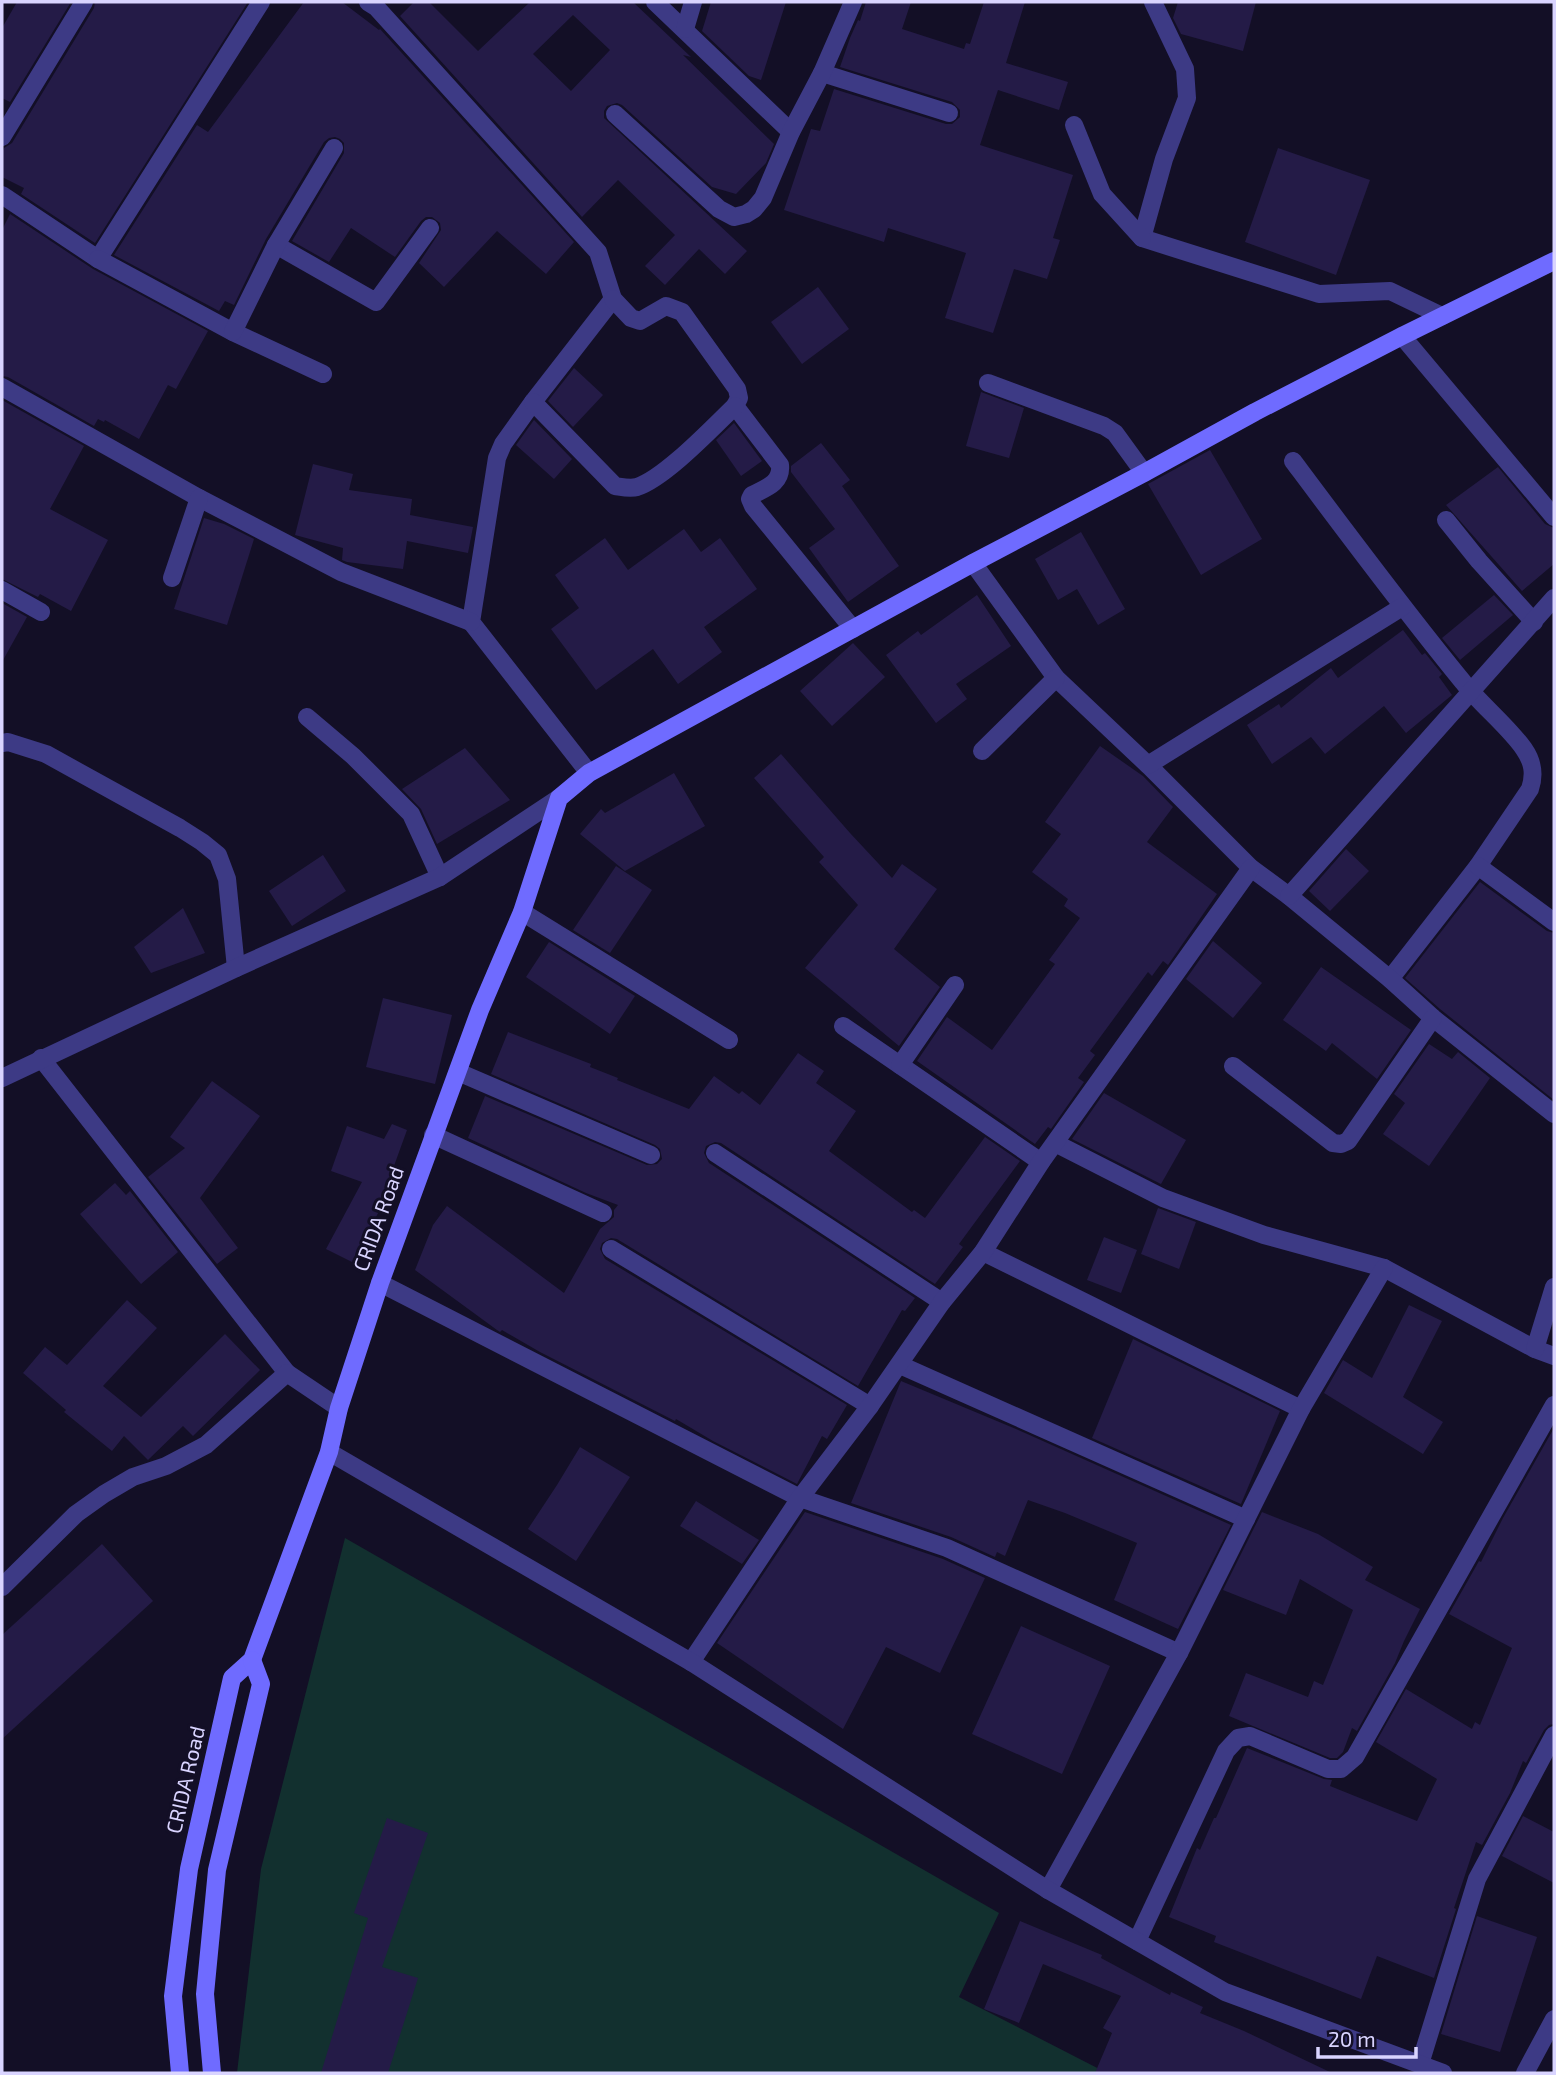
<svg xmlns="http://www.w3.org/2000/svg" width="1556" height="2075" font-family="'Exo 2',sans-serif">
  <rect width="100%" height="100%" fill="#130f26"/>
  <!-- green -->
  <path fill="#12302f" d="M345,1538L999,1913L959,1997L1107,2073H237L261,1869Z"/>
  <!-- building -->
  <g fill="#241b47" fill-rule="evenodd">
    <path d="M17,2H71L10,102L2,98V28Z"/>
    <path d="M95,2H248L95,243L21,194L24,188L2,177V153L4,148L12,143L94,8Z"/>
    <path d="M304,2H342L379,30L380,29L574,242L546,274L497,231L444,287L419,263L441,230L440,223L432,217H426L421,221L395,257L351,228L329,262L292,241L344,153V143L340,139L335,137L329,138L324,142L266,239L234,305L225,301L219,311L114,255L197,125L208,132Z"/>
    <path d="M414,2H429L478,51L530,2H633L691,57L683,55L774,144L766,163L736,194L712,187L622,105L617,103L607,106L604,111V118L747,251L725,274L699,249L665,285L645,266L675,235L618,180L582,217L400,16ZM573,15L610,50L571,91L533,54Z"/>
    <path d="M711,2H786L761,80L749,76L702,31Z"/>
    <path d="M866,2H911L902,29L964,49L966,43L970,44L984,2H1025L1006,63L1068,82L1059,110L998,90L980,145L1073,175L1053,238L1060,240L1047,279L1014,269L993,333L945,318L966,253L888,228L884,242L784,210L811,129L820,131L834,89L946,124H952L960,117V110L952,102L840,67L850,38L858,20L860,21Z"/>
    <path d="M1178,2H1256L1243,51L1181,34L1173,18Z"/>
    <path d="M1278,148L1370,180L1336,275L1245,242Z"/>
    <path d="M10,214L93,269L208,331L176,389L168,385L139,439L105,420L104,422L98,419L94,426L8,377L2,376V230Z"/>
    <path d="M818,287L849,329L802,364L771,322Z"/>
    <path d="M574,368L603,395L573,427L548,401Z"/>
    <path d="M981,392L1024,408L1009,458L966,446Z"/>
    <path d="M2,400L84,446L50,509L108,540L71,611L40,594L38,597L2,579Z"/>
    <path d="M534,420L572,459L554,479L516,445Z"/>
    <path d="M734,423L762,461L741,476L716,440Z"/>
    <path d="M821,443L850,480L842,486L899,566L848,602L809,548L835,529L791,472V466Z"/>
    <path d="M1210,450L1262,539L1201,575L1148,484Z"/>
    <path d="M313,464L353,474L349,490L412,499L410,515L473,527L468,553L407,541L403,569L347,562L342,560L343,548L295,535Z"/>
    <path d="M1498,467L1545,524L1554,528V564L1522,591L1446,505Z"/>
    <path d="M204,518L224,524L254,539L227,625L174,609Z"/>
    <path d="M684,529L701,552L720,538L757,589L704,627L722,652L678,684L653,649L596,690L551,629L579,608L555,575L605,538L628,570Z"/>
    <path d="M1081,532L1125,609L1098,625L1077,589L1058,600L1035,559Z"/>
    <path d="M977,595L1011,646L956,684L967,699L936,723L886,655L918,631L921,635Z"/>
    <path d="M1494,595L1513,615L1460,660L1442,638Z"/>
    <path d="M2,603L27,617L2,662Z"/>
    <path d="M1403,630L1422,655L1425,653L1442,674L1439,677L1452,695L1406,733L1384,706L1325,754L1311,737L1272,764L1247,725L1279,704L1281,708L1331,668L1338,678Z"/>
    <path d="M853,643L885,677L832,726L800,691Z"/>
    <path d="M1100,746L1143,776L1173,807L1147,842L1217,894L1168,965L1163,961L1152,976L1148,972L1090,1051L1095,1055L1078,1078L1084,1082L1051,1129L1048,1127L1035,1144L917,1061L947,1017L992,1050L1055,964L1049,960L1080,918L1064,906L1068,899L1032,872L1061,834L1045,822Z"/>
    <path d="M465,748L510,800L437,844L421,809L402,789Z"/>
    <path d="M781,754L850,833L892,878L902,864L937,889L894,949L940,987L899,1046L805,968L858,905L819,862L824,857L754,778Z"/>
    <path d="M674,773L705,826L625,871L580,834L601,809L605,813Z"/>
    <path d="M1346,849L1369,871L1330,911L1309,891Z"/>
    <path d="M323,855L346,891L292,926L269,891Z"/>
    <path d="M616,866L652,890L610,953L573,930Z"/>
    <path d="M1480,882L1547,931L1554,933V1100L1440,1009L1405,978Z"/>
    <path d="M183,908L205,953L151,973L134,947Z"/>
    <path d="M1213,941L1262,983L1233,1018L1186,979Z"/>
    <path d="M549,942L635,996L610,1034L526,977Z"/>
    <path d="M1321,967L1411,1030L1377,1079L1332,1043L1326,1051L1283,1020Z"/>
    <path d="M383,998L452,1015L435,1084L366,1067Z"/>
    <path d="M508,1032L591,1064L590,1067L618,1078L617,1080L689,1109L714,1076L739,1094L742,1091L760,1105L798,1053L824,1071L816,1083L856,1111L829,1151L912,1212L914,1210L925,1218L985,1137L1020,1161L959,1244L963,1247L935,1284L721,1143L715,1142L706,1146L704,1153L709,1163L915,1298L905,1311L902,1310L858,1386L617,1239L611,1238L602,1243L600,1249L605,1259L847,1405L827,1439L822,1436L797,1484L713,1441L676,1419L675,1421L540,1352L502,1330L500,1332L497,1330L415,1270L433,1225L447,1206L564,1293L600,1229L614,1217V1210L618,1205L586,1193L468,1138L485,1096L647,1165L657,1164L662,1159L660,1149L655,1145L491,1074Z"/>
    <path d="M1429,1044L1452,1059L1458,1052L1490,1078L1429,1166L1383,1134L1405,1103L1394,1094Z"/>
    <path d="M212,1081L260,1116L200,1198L238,1248L217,1264L148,1177L185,1148L170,1137Z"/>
    <path d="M1104,1093L1186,1140L1161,1184L1072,1139Z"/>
    <path d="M392,1124L407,1130L382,1199L385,1200L352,1262L326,1249L362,1182L331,1171L347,1126L384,1139Z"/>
    <path d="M115,1183L126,1195L130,1191L178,1252L141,1284L80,1214Z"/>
    <path d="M1158,1208L1196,1222L1179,1269L1141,1254Z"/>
    <path d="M1104,1237L1137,1250L1121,1293L1087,1280Z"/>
    <path d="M127,1300L157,1328L103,1386L141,1417L225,1334L260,1370L193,1436L183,1426L148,1460L124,1436L112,1451L64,1412L66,1410L23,1373L45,1347L67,1365Z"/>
    <path d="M1409,1305L1442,1321L1403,1397L1443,1422L1423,1454L1324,1393L1343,1360L1372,1378Z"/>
    <path d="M1133,1339L1280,1411L1241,1504L1092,1438Z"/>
    <path d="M901,1381L1016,1429L1231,1525L1178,1629L1114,1600L1137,1543L1065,1513L1028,1500L1005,1556L997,1552L995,1557L951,1537L851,1503Z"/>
    <path d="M1554,1428V1724L1549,1725L1544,1730L1526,1763L1523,1761L1510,1793L1482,1845L1476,1842L1454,1908L1456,1909L1434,1978L1377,1956L1361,1999L1214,1942L1216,1936L1169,1917L1197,1848L1200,1850L1214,1818H1216L1247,1748L1324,1779L1332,1780L1330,1786L1417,1821L1437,1779L1376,1742L1406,1689L1472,1729L1475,1722L1480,1725L1512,1648L1449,1614L1479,1561L1481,1562L1503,1518Z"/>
    <path d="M580,1447L630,1477L576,1561L528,1529L557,1485Z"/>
    <path d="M696,1501L759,1540L742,1564L680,1526Z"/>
    <path d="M805,1512L943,1559L985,1578L940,1673L886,1647L843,1729L717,1643Z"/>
    <path d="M1262,1512L1318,1534L1373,1567L1365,1580L1420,1609L1404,1641L1395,1663L1357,1731L1352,1728L1343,1752L1337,1758H1330L1229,1716L1246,1673L1308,1697L1314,1681L1323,1685L1353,1610L1300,1579L1286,1615L1223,1590Z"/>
    <path d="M102,1544L153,1601L2,1739V1635Z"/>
    <path d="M1021,1626L1110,1666L1062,1774L972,1734Z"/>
    <path d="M1523,1816L1554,1832V1883L1502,1856Z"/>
    <path d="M387,1818L428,1833L382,1967L418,1978L388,2073H321L368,1918L354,1913Z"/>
    <path d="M1477,1916L1537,1937L1500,2052L1441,2034Z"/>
    <path d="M1020,1921L1102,1955L1101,1958L1170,1995L1171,1992L1203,2007L1200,2013L1244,2031L1332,2073H1095L1112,2033L1103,2028L1121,1996L1043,1964L1019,2023L984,2009Z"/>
  </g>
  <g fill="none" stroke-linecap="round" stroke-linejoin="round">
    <!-- minor -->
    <g stroke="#3d3a85" stroke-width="18">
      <path d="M368,2L376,7L598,252L613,299L533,402L503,444L497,458L471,622L589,773"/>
      <path d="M655,2L791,132"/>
      <path d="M1153,2L1185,69L1187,98L1164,159L1142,238L1319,294L1390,291L1442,316"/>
      <path d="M685,29L693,2"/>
      <path d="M822,73L949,113"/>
      <path d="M615,114L719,209L734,217L746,214L754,209L763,198L791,132L822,73L853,2"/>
      <path d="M1074,125L1102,194L1142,238"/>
      <path d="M2,137L84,2"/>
      <path d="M2,195L98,259L261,2"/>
      <path d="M276,245L376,302L430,228"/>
      <path d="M98,259L233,332L323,374"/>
      <path d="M613,299L631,318L640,321L666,306L682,312L737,389L739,398L735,406L780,465C782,483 766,488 752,495L750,499L753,506L853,629"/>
      <path d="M233,332L276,245L334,148"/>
      <path d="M1402,336L1554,517"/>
      <path d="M988,383L1104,426L1115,433L1144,473"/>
      <path d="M2,387L199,498L341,572L471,622"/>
      <path d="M533,402L615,486C622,487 630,489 637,487C665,478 712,428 735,406"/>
      <path d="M1293,461C1349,536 1404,610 1463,682C1481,705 1508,726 1524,749C1533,762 1535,774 1530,789L1478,866L1390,979"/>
      <path d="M1446,520L1479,561L1534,622"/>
      <path d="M973,563L1056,678L1148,765L1251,868L1289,896L1390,979L1433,1018L1554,1114"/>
      <path d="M172,578L199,498"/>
      <path d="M2,590L41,612"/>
      <path d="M307,717L353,756L411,814L440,877"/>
      <path d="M2,743L8,742L46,754L180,828L202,842L218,855L227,879L236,968"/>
      <path d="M982,751L1056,678"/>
      <path d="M1148,765L1402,607"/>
      <path d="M1478,866L1554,922"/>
      <path d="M1289,896L1554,598"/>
      <path d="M522,912L729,1040"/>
      <path d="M843,1026L1041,1162"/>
      <path d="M41,1058L287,1373"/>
      <path d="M900,1065L955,985"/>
      <path d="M1233,1066L1333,1143L1341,1144L1348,1141L1433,1018"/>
      <path d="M458,1072L651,1155"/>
      <path d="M433,1135L603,1213"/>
      <path d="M1055,1143L1163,1198L1264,1235L1384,1268L1535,1349L1554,1356"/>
      <path d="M715,1153L942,1302"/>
      <path d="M611,1249L870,1406"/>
      <path d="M983,1252L1301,1409"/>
      <path d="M380,1283L800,1498L947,1548L1179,1653"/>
      <path d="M1535,1349L1554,1287"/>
      <path d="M900,1365L1246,1519"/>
      <path d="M691,1662L800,1498L870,1406L942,1302L983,1252L1041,1162L1251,868"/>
      <path d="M1048,1890L1179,1653L1301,1409L1384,1268"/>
      <path d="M1137,1941L1226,1751L1238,1738L1250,1736L1328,1769H1341L1355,1757L1554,1405"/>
      <path d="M1420,2064L1477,1879L1554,1735"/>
      <path d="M1525,2073L1554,2019"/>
    </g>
    <!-- tertiary -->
    <g stroke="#3d3a85" stroke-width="18">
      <path d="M2,1078L236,968L440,877L559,798"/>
      <path d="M329,1452L691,1662L1048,1890L1225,1992L1443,2073"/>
      <path d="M2,1587L76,1514L104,1494L133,1477L166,1466L206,1445L287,1373L339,1408"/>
    </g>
    <!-- secondary -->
    <g stroke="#6f6bff" stroke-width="18">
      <path d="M180,2073L173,1996L189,1869L232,1678L252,1660L329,1452L339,1408L380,1283L480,1010L522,912L559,798L589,773L973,563L1144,473L1255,412L1402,336L1554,261"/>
      <path d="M212,2073L205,1994L217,1870L261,1684L252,1660"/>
    </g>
  </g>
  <g text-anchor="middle" stroke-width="6" stroke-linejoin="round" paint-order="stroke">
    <!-- street labels -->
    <g font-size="21" fill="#d9d4ff" stroke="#130f26">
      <text transform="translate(379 1219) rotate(-70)" y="7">CRIDA Road</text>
      <text transform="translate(186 1780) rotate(-77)" y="7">CRIDA Road</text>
    </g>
  </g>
  <!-- border -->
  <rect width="1556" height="2075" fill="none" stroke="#d9d4ff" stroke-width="7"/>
  <!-- scale -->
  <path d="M1318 2047v10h98v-10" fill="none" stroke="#d9d4ff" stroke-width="3.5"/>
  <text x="1328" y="2047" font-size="21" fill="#d9d4ff" stroke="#130f26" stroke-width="5" paint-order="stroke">20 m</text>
</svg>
